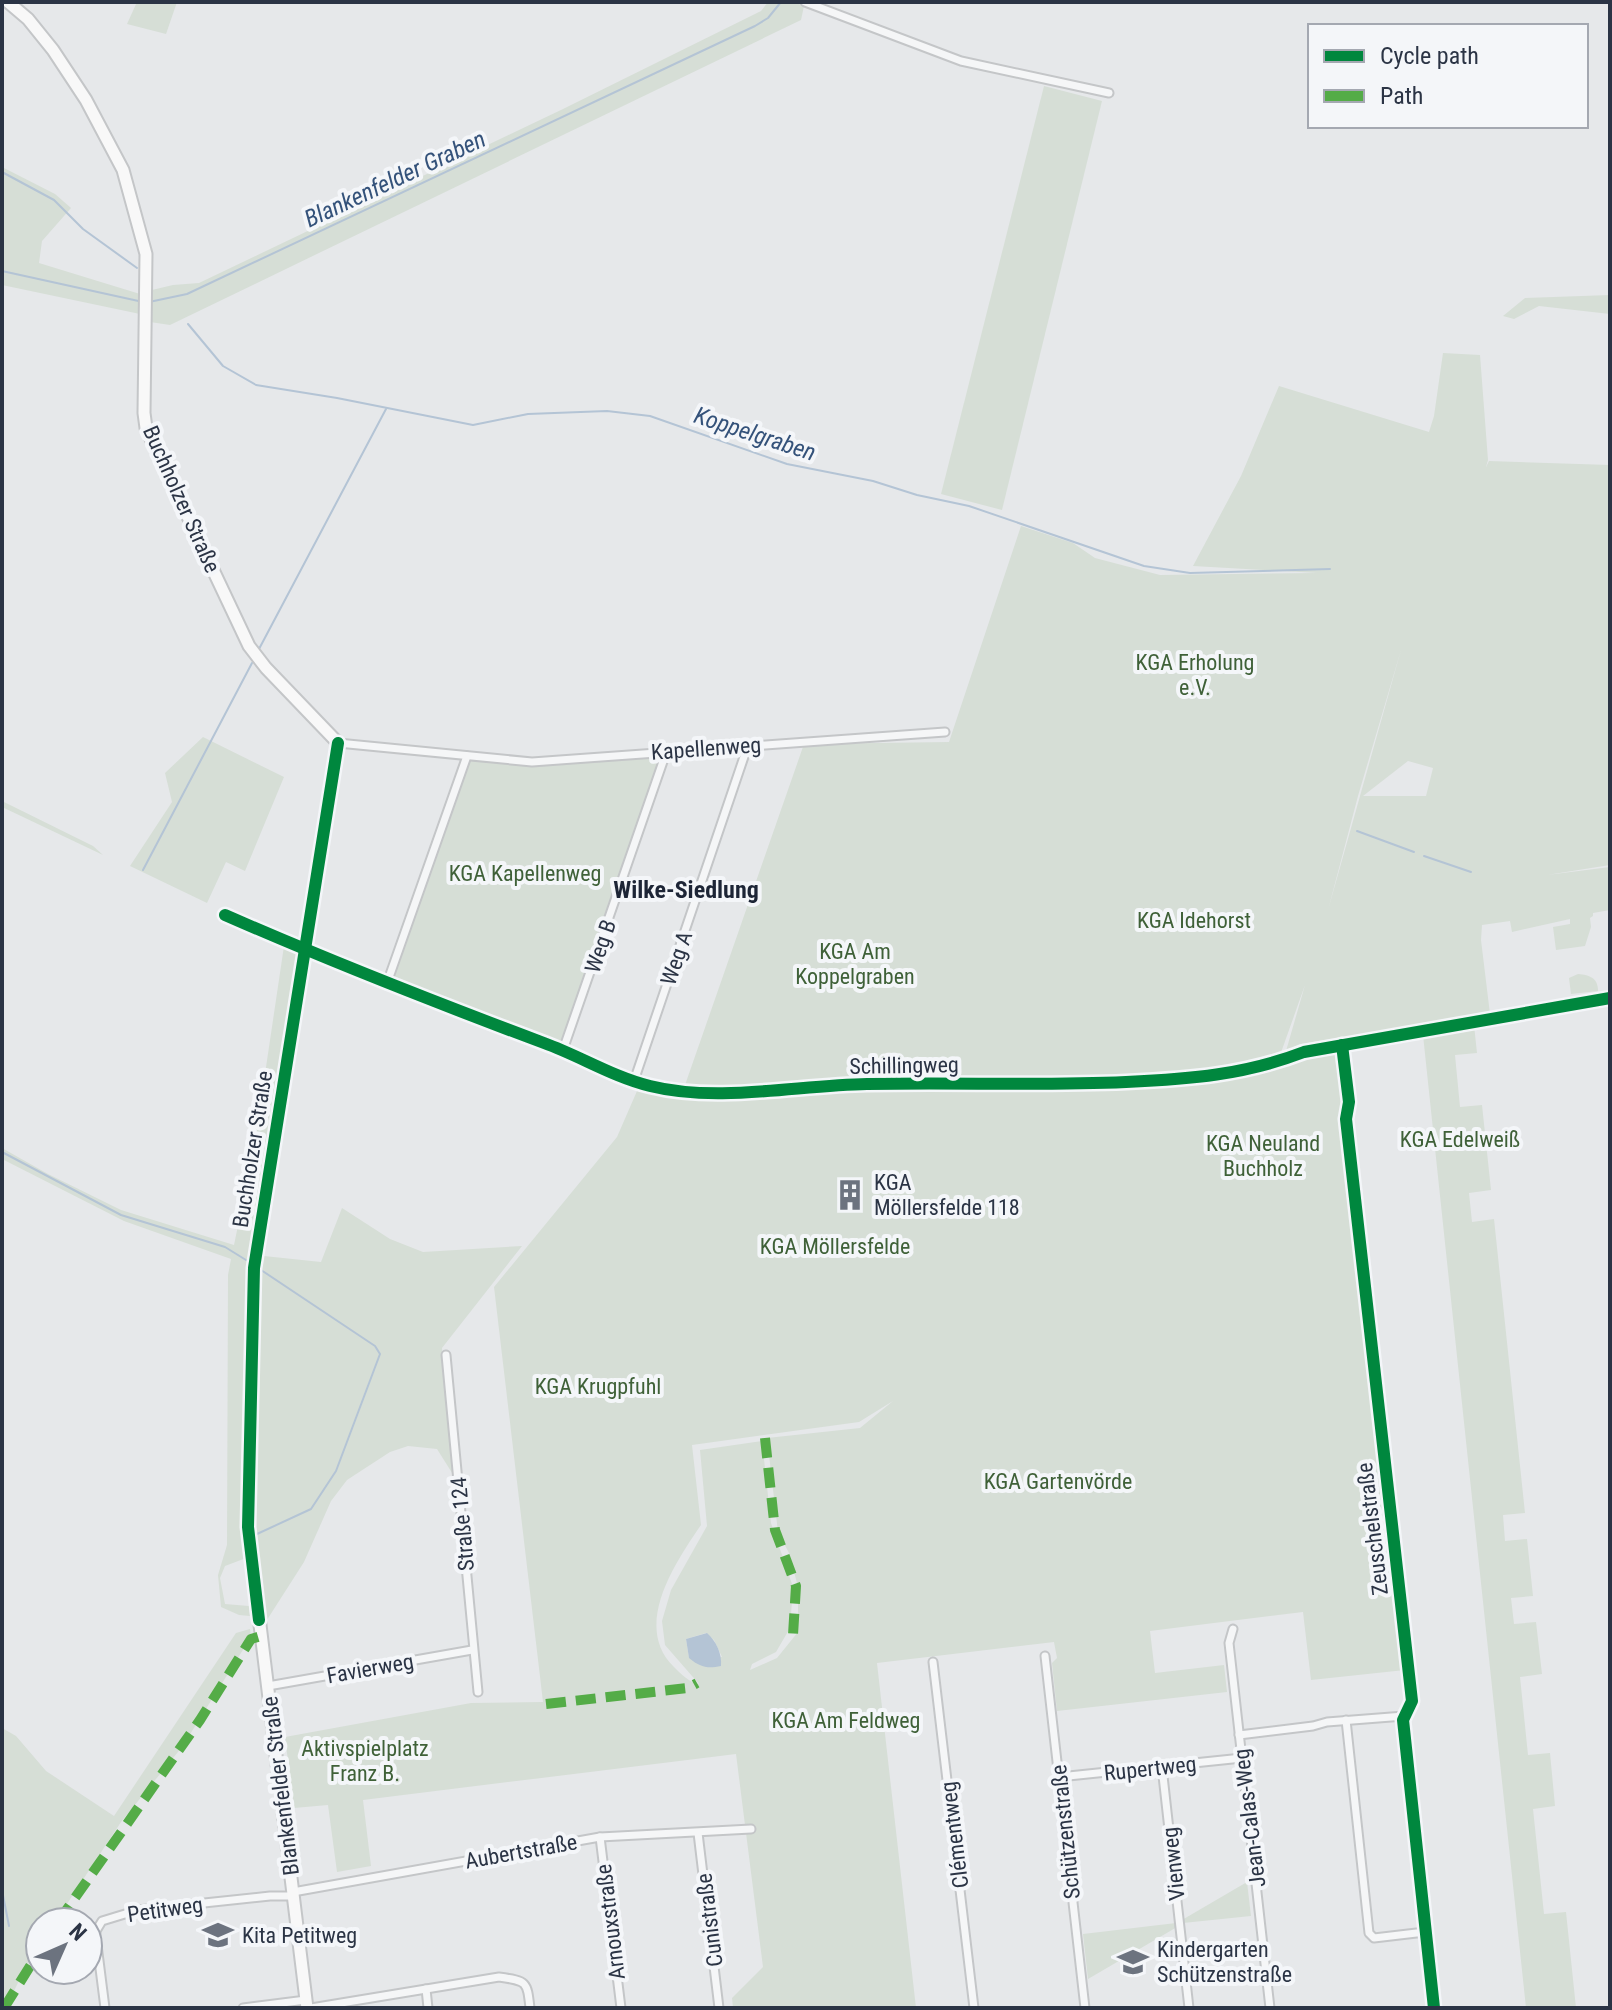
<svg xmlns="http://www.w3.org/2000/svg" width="1612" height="2010" font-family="'Roboto Condensed',sans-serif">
  <rect width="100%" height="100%" fill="#e6e8ea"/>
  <!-- green -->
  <g fill="#d6ded6" fill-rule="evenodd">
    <path d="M137,2H177L166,34L127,24Z"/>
    <path d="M768,2H794L804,6L801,20L170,325L150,322L152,290L173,285L199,283L563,109L761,11Z"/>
    <path d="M1044,86L1102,101L1002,510L941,494Z"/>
    <path d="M2,167L55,194L71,208L42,241L39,263L140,294V314L2,285Z"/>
    <path d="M1610,295V314L1539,306L1514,319L1503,316L1525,298Z"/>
    <path d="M1443,353L1480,355L1488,460L1486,467L1489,461L1610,465V865L1547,875L1610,867V910L1593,913V916L1590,918L1591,927L1585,946L1556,950L1553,927L1570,924V919L1512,932L1510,921L1482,925L1481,940L1490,1014L1300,1044L1286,1051L1305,985L1278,1061L1336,1053L1405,1670L1311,1680L1303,1612L1150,1631L1155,1673L1224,1665L1227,1692L1057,1711L1052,1663L1057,1658L1054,1642L877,1663L916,2008H733L732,1998L763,1967L736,1754L363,1800L371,1866L337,1872L328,1805L294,1808L285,1737L471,1703L543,1702L494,1287L617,1137L637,1091L700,1093L685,1085L804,744L949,742L1021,526L1073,543L1095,558L1160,575L1317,573L1193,566L1241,476L1279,386L1429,432L1434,416ZM1401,650L1328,910L1358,796ZM1408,761L1433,768L1426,796H1363ZM893,1401L860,1428L767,1438L778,1532L789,1553L798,1587V1632L777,1658L750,1670L752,1664L776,1652L790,1628L793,1587L771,1523L762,1441L700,1450L707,1526L671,1590L662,1621L665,1645L699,1684C690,1683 681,1674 674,1667C632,1626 675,1563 701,1525L692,1445L859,1422ZM706,1633L714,1640L722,1657L689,1658L686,1639Z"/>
    <path d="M203,737L284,777L245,871L226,862L207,903L130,866L172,802L165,773Z"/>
    <path d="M659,754L660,756L561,1045L393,981L470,758L542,765Z"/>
    <path d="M2,801L93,846L103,855L2,807Z"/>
    <path d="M284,946L300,956L251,1267L247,1554L246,1558L225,1566L220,1578L225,1604L249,1606L250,1616L239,1615L221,1607L218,1575L227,1545L228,1275L231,1259L124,1221L2,1159V1148L48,1174L121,1210L234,1245L254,1148Z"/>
    <path d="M1578,974C1590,975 1598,978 1598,991L1571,994L1569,978Z"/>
    <path d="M1474,1025L1477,1053L1455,1055L1460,1107L1482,1105L1491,1190L1469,1193L1472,1222L1494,1219L1525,1513L1503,1515L1505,1541L1527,1539L1533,1596L1511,1598L1514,1624L1536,1622L1542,1674L1520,1677L1528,1755L1550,1753L1555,1806L1533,1809L1544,1914L1566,1912L1576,2008H1526L1423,1035Z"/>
    <path d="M342,1208L390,1239L423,1252L522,1246L442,1348L454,1476L437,1449L408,1446L390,1452L347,1480L331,1501L304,1562L265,1623L252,1529L260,1380L257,1296L264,1256L321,1262Z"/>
    <path d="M250,1629L251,1637L182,1747L121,1822L55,1922H40V1945L23,1972L6,2008H2V1728L16,1736L46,1771L114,1816L236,1633Z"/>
    <path d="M1247,1882L1251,1916L1183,1923L1182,1920Z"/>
    <path d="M1176,1923L1177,1927L1088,1979L1083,1934Z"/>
  </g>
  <!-- water -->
  <path fill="#b4c4d5" d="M707,1633C716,1641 722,1653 721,1666C707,1669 700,1667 689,1658L686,1639Z"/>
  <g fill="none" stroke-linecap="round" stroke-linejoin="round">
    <!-- stream -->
    <g stroke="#b4c4d5" stroke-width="2">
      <path d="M2,172L54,200L83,229L137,268"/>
      <path d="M2,271L143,302"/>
      <path d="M149,302L187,294L755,26L768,18L781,2"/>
      <path d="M188,324L223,366L256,385L337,398L473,425L528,414L607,411L650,416L787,464L873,481L917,495L969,506L1144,566L1190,573L1330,569"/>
      <path d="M259,649L386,409"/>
      <path d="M1357,831L1414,852"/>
      <path d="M1424,856L1471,872"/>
      <path d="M143,870L252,663"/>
      <path d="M2,1152L121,1215L225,1247L246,1260"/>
      <path d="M257,1534L311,1509L336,1471L380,1354L375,1346L261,1270"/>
      <path d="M2,1890L9,1926"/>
    </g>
    <defs>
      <g id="street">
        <path d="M805,2L961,61L1109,93"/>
        <path d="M338,743L532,762L945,732"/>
        <path d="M225,915C330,961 437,1003 544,1043C580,1056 613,1077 650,1086C718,1103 798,1085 867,1084C954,1082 1040,1086 1126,1082C1190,1079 1244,1075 1304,1052L1610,998"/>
        <path d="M387,983L467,756"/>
        <path d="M1342,1045L1349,1102L1346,1119L1412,1701L1403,1720L1434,2008"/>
        <path d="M563,1050L667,750"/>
        <path d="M634,1081L748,745"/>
        <path d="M446,1355L478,1692"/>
        <path d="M1233,1629L1229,1643L1270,2008"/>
        <path d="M1045,1656L1085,2008"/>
        <path d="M933,1662L974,2008"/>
        <path d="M268,1686L472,1650"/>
        <path d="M1346,1720L1369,1933L1374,1938L1425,1932"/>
        <path d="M1239,1735L1313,1726L1327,1722L1404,1716"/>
        <path d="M1162,1767L1189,2008"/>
        <path d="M1059,1777L1242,1758"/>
        <path d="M698,1833L719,2008"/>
        <path d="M600,1837L621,2008"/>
        <path d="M293,1892L600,1837L751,1829"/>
        <path d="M426,1989L428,2008"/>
        <path d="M105,2008L96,1937V1931L102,1921L138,1910L270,1896H293"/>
        <path d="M243,2008L306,2000"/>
        <path d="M311,2008L499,1977C527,1981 527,1981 530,2008"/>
      </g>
      <path id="secondary" d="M8,2L28,19L53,50L86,100L123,170L146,254L144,413L146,428L249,646L266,668L338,743L254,1268L248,1527L307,2008"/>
    </defs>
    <!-- street casing -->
    <use href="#street" stroke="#c4c6c8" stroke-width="11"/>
    <!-- secondary casing -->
    <use href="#secondary" stroke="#c4c6c8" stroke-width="15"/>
    <!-- street -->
    <use href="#street" stroke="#f5f6f7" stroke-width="7"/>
    <!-- secondary -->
    <use href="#secondary" stroke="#f8f8f8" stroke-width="11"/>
    <!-- quiet -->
    <g stroke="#54ac47" stroke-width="10" stroke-dasharray="20 10" stroke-linecap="butt">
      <path d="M765,1438L775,1530L796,1586L793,1635"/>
      <path d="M546,1704L688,1688L697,1683"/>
      <path d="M58,1922L200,1720L251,1639L261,1636"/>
      <path d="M4,2008L40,1950"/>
    </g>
    <defs>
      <g id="cycleway">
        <path d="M225,915C330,961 437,1003 544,1043C580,1056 613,1077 650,1086C718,1103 798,1085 867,1084C954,1082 1040,1086 1126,1082C1190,1079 1244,1075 1304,1052L1610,998"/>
        <path d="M1342,1045L1349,1102L1346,1119L1412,1701L1403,1720L1434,2008"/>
        <path d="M259,1620L248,1527L254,1268L338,743"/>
      </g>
    </defs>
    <!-- cycleway casing -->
    <use href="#cycleway" stroke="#f4f6f9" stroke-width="17"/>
    <!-- cycleway -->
    <use href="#cycleway" stroke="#00873e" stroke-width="12"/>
  </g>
  <!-- icons -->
  <defs>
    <symbol id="building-bare" viewBox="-9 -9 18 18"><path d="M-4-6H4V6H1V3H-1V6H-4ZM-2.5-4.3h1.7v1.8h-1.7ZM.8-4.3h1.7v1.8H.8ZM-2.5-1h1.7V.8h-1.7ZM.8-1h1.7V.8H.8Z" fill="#6c737f" stroke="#f4f6f9" stroke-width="2.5" paint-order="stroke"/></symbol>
    <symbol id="school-bare" viewBox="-9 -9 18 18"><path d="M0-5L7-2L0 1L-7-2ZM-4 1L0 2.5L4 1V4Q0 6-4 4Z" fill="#6c737f" stroke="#f4f6f9" stroke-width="2.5" paint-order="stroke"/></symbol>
  </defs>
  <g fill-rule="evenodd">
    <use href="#building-bare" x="828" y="1173" width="44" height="44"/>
    <use href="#school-bare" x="196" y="1913" width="44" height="44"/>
    <use href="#school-bare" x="1111" y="1940" width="44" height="44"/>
  </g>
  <g text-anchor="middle" stroke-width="8" stroke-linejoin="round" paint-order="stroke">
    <!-- street labels -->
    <g font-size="22" fill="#2b3445" stroke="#f4f6f9">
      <text transform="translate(182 499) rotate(66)" y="8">Buchholzer Straße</text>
      <text transform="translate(706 748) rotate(-4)" y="8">Kapellenweg</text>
      <text transform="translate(600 946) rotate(-71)" y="8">Weg B</text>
      <text transform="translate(676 958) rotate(-71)" y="8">Weg A</text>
      <text transform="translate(904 1065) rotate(-1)" y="8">Schillingweg</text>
      <text transform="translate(252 1149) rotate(-81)" y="8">Buchholzer Straße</text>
      <text transform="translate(462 1524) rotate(-95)" y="8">Straße 124</text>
      <text transform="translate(1372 1529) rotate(-97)" y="8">Zeuschelstraße</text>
      <text transform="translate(370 1668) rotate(-10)" y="8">Favierweg</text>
      <text transform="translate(1150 1768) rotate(-6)" y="8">Rupertweg</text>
      <text transform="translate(280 1786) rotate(-97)" y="8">Blankenfelder Straße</text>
      <text transform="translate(1249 1818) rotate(-97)" y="8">Jean-Calas-Weg</text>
      <text transform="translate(1065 1832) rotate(-96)" y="8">Schützenstraße</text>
      <text transform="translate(954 1835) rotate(-97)" y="8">Clémentweg</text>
      <text transform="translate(521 1851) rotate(-10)" y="8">Aubertstraße</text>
      <text transform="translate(1173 1864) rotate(-96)" y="8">Vienweg</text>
      <text transform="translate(165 1909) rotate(-8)" y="8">Petitweg</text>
      <text transform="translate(709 1920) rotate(-97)" y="8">Cunistraße</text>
      <text transform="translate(610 1922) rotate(-97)" y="8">Arnouxstraße</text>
    </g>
    <!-- park labels -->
    <g font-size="22" fill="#3f6138" stroke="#f4f6f9">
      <text x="1195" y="670">KGA Erholung<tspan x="1195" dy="25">e.V.</tspan></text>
      <text x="525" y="881">KGA Kapellenweg</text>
      <text x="1194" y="928">KGA Idehorst</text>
      <text x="855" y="959">KGA Am<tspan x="855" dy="25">Koppelgraben</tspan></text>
      <text x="1460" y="1147">KGA Edelweiß</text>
      <text x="1263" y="1151">KGA Neuland<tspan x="1263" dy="25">Buchholz</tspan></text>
      <text x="835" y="1254">KGA Möllersfelde</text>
      <text x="598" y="1394">KGA Krugpfuhl</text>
      <text x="1058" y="1489">KGA Gartenvörde</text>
      <text x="846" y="1728">KGA Am Feldweg</text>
      <text x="365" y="1756">Aktivspielplatz<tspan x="365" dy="25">Franz B.</tspan></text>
    </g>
    <!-- poi labels -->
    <g font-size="22" fill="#2b3445" stroke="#f4f6f9" text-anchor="start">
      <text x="874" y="1190">KGA<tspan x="874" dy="25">Möllersfelde 118</tspan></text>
      <text x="242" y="1943">Kita Petitweg</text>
      <text x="1157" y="1957">Kindergarten<tspan x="1157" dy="25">Schützenstraße</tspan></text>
    </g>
    <!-- water labels -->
    <g font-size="24" font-style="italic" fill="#34527a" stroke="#f4f6f9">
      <text transform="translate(395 179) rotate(-25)" y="8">Blankenfelder Graben</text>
      <text transform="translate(755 434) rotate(18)" y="8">Koppelgraben</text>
    </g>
    <!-- neighbourhood labels -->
    <g font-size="24" font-weight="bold" fill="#1d2536" stroke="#f4f6f9">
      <text x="686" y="898">Wilke-Siedlung</text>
    </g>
  </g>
  <!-- border -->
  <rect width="1612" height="2010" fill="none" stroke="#2b3445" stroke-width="8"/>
  <!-- legend -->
  <rect x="1308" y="24" width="280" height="104" fill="#f4f6f9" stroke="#a4a8b1" stroke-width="2"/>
  <rect x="1324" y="50" width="40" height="12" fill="#00873e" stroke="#a4a8b1" stroke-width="2"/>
  <text x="1380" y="64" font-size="24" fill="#2b3445">Cycle path</text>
  <rect x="1324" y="90" width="40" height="12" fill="#54ac47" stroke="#a4a8b1" stroke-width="2"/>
  <text x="1380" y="104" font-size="24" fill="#2b3445">Path</text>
  <!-- north arrow -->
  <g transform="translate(64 1946) rotate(45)"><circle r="38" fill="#f4f6f9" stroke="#a4a8b1" stroke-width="2"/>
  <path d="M0-6L14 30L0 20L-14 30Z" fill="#6c737f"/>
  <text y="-12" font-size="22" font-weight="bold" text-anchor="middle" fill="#2b3445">N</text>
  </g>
</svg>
